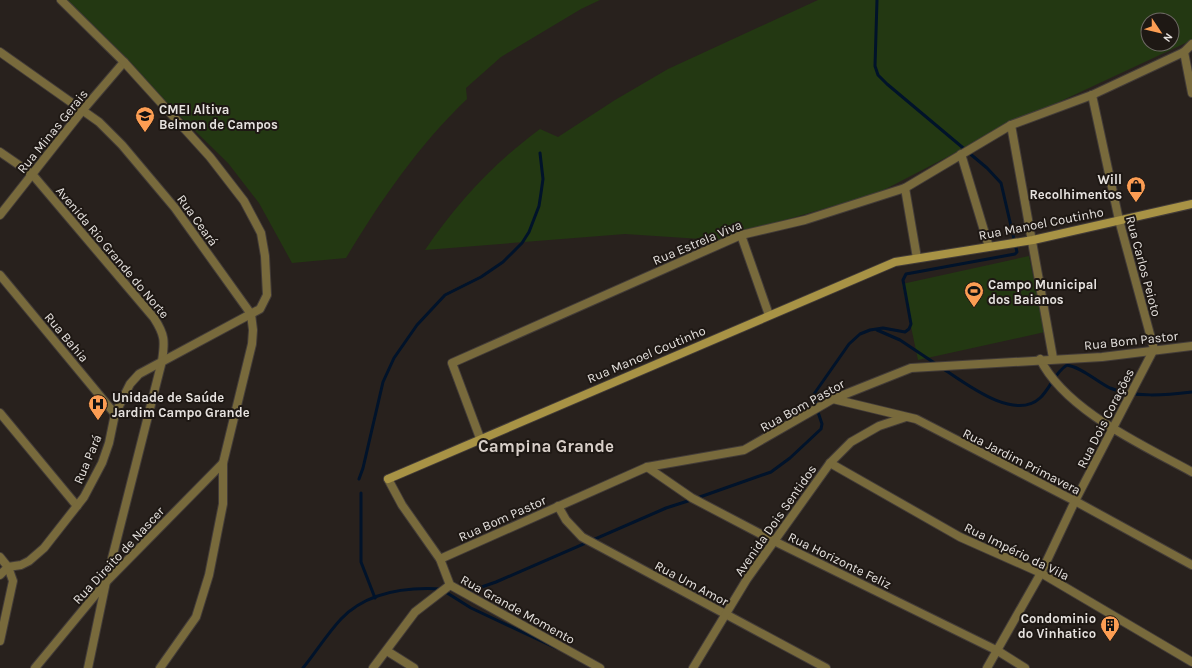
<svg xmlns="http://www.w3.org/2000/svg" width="1192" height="668" font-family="Karla,sans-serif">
  <rect width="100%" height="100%" fill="#28211d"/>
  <!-- green -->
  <g fill="#233812" fill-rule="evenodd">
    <path d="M61,0H600L581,9L501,57L466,88L467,99C418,146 381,200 346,258L292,263L259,203L228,163Z"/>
    <path d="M818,0H1192V40L1003,128L878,193L716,240L625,234L425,250C457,203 494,163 540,129L558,137L615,100L668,69ZM1148,20H1172V44H1148Z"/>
    <path d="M1029,256L1045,332L918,360L902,284Z"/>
  </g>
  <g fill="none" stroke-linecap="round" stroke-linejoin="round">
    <!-- stream -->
    <g stroke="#01132a" stroke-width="3">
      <path d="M877,330L900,340L936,364"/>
      <path d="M942,368C965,383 1014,422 1040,398C1050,389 1055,372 1067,365C1083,368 1096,381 1110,388C1133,398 1167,395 1192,392"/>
      <path d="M359,479L363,468L383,382L394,358L417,325L445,295L481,277L503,262L522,243L529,232L539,206L541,193L543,179L540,153"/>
      <path d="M361,493V562L375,598"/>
      <path d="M697,498L771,472L790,458L821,429L822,424L816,406L814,394L849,344L860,334L870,330L883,328L905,332L909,329L911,324L903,280L906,274L1015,254L1017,252L1001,183L987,168L887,84L878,75L875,66L877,0"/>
      <path d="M463,590H473L496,582L666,508L691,500"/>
      <path d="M444,591L471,608L556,648"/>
      <path d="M303,668C316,652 327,634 341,619C367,592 406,587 441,589"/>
    </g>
    <defs>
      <g id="street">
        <path d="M0,52L99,122L122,145L175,208L251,314L253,330L252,344L223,463V504L209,575L196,617L160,668"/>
        <path d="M1184,52L1192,93"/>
        <path d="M1092,95L1119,220L1154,349"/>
        <path d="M1011,125L1053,358"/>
        <path d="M0,152L32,174L154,318C165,335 165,341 162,361L106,582L88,668"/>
        <path d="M961,154L989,247"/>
        <path d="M905,188L917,258"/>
        <path d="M0,215L82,111L124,62"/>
        <path d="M741,235L769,315"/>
        <path d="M0,275L115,414"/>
        <path d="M1040,359C1066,411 1143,445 1192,472"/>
        <path d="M833,399L916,419L1075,501L1192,565"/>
        <path d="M0,413L77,506"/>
        <path d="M480,438L452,363L741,235L805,220L905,188L1011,125L1092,95L1184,52L1192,44"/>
        <path d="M830,463L960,537L1041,573L1192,662"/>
        <path d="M647,467L692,498L774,541L998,651L1025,668"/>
        <path d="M388,479L402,505L440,559L450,585L600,668"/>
        <path d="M558,506L566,520L582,537L826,668"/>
        <path d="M0,557L8,567L13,581L0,641"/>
        <path d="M440,559L647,467L744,450L833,399L911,368L1102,357L1192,346"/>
        <path d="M0,575L8,567L21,565L29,561L44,548L84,497L102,463L109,443L115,414L130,384L139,374L260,309L267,295L265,256L261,233L244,201L210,157L124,62L61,0"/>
        <path d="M387,651L414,668"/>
        <path d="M35,668L106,582L223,463"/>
        <path d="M373,668L415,612L450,585"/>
        <path d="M693,668L747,579L830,463L851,442L879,426L906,417"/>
        <path d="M987,668L1041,573L1075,501L1154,349"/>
      </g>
      <path id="secondary" d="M388,479L895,262L1033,240L1192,204"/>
    </defs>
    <!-- street casing -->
    <use href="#street" stroke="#433c38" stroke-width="10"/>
    <!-- secondary casing -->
    <use href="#secondary" stroke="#433c38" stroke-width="10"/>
    <!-- street -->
    <use href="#street" stroke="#786a3c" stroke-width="8"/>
    <!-- secondary -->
    <use href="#secondary" stroke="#a89345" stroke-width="8"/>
  </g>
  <!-- icons -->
  <defs>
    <symbol id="school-pin" viewBox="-11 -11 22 30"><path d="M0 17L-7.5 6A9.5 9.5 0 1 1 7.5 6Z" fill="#fc9d53" stroke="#1e1814"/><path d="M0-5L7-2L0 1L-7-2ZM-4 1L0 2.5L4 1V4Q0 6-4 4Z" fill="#111"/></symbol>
    <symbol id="shop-pin" viewBox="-11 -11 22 30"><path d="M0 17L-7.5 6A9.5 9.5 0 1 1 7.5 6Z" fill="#fc9d53" stroke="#1e1814"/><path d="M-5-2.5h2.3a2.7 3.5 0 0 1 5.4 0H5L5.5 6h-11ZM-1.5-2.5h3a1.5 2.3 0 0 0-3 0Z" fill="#111"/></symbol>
    <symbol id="stadium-pin" viewBox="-11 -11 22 30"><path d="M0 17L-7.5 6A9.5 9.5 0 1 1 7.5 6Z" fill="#fc9d53" stroke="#1e1814"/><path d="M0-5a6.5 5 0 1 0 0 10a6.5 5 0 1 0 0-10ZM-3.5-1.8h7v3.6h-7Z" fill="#111"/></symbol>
    <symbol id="hospital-pin" viewBox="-11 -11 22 30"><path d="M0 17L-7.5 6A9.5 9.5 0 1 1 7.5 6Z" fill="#fc9d53" stroke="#1e1814"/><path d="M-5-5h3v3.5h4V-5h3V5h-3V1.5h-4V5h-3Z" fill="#111"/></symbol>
    <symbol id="building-pin" viewBox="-11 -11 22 30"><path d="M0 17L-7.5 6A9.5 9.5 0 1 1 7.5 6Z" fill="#fc9d53" stroke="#1e1814"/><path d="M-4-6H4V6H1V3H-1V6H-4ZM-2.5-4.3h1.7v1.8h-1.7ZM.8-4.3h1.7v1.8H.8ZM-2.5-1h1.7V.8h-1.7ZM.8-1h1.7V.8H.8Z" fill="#111"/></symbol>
  </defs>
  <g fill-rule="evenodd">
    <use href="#school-pin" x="134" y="105" width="22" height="30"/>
    <use href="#shop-pin" x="1125" y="175" width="22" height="30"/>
    <use href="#stadium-pin" x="963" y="280" width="22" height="30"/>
    <use href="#hospital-pin" x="87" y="393" width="22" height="30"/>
    <use href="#building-pin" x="1099" y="614" width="22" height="30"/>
  </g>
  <g text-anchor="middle" stroke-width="4" stroke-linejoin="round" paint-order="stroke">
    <!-- poi labels -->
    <g font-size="13" font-weight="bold" fill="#e6e2df" stroke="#1e1814" text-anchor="start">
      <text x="159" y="114">CMEI Altiva<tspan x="159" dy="15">Belmon de Campos</tspan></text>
      <text x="1122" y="184" text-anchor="end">Will<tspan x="1122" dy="15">Recolhimentos</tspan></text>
      <text x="988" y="289">Campo Municipal<tspan x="988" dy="15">dos Baianos</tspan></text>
      <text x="112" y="402">Unidade de Saúde<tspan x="112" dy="15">Jardim Campo Grande</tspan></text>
      <text x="1096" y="623" text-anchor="end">Condominio<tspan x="1096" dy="15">do Vinhatico</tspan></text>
    </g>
    <!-- street labels -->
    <g font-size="13" fill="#e6e2df" stroke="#1e1814">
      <text transform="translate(52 131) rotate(-51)" y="5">Rua Minas Gerais</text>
      <text transform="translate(198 220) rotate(54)" y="5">Rua Ceará</text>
      <text transform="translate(1041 223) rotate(-11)" y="5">Rua Manoel Coutinho</text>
      <text transform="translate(697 242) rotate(-23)" y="5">Rua Estrela Viva</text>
      <text transform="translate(113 252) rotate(50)" y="5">Avenida Rio Grande do Norte</text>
      <text transform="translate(1144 266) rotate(75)" y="5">Rua Carlos Peioto</text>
      <text transform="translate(67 337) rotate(50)" y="5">Rua Bahia</text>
      <text transform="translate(1131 340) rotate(-6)" y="5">Rua Bom Pastor</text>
      <text transform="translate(646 354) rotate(-23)" y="5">Rua Manoel Coutinho</text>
      <text transform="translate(802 405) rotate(-29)" y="5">Rua Bom Pastor</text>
      <text transform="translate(1105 418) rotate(-63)" y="5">Rua Dois Corações</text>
      <text transform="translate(87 459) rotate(-67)" y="5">Rua Pará</text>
      <text transform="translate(1022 461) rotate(27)" y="5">Rua Jardim Primavera</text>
      <text transform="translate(502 518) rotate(-24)" y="5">Rua Bom Pastor</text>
      <text transform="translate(775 520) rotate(-55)" y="5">Avenida Dois Sentidos</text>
      <text transform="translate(1017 551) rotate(26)" y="5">Rua Império da Vila</text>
      <text transform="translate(118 555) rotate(-47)" y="5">Rua Direito de Nascer</text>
      <text transform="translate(840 560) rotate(26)" y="5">Rua Horizonte Feliz</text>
      <text transform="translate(692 583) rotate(28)" y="5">Rua Um Amor</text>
      <text transform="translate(518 609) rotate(29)" y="5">Rua Grande Momento</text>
    </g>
    <!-- district labels -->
    <g font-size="17" font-weight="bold" fill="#d8cfc9" stroke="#1e1814">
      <text x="546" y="452">Campina Grande</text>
    </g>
  </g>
  <!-- north arrow -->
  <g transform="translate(1160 32) rotate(125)"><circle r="19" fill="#1e1814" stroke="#6e6965"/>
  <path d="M0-3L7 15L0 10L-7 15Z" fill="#fc9d53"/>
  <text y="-6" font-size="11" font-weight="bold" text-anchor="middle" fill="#e6e2df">N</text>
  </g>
</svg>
